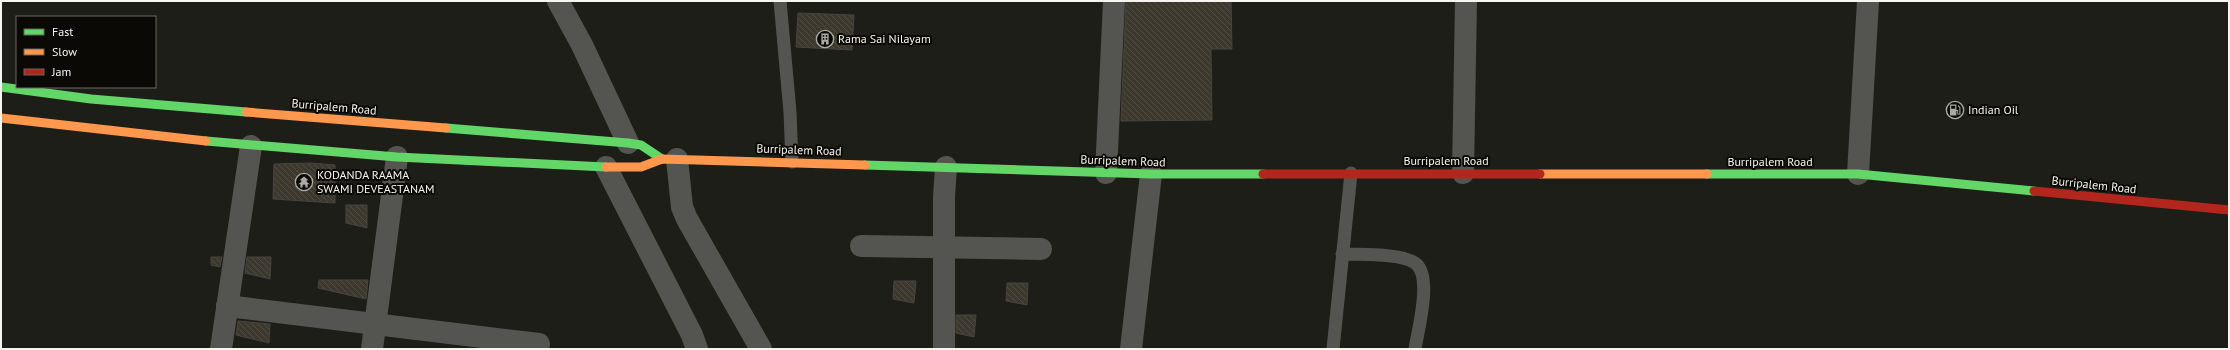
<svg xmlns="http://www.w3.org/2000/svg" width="2230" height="350" font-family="'PT Sans',sans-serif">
  <defs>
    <pattern id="building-back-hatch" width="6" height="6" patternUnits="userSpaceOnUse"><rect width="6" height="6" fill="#3d382e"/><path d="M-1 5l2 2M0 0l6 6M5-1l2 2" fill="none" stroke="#504c42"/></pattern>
  </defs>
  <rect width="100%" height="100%" fill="#1e1e19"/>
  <!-- building -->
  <g fill="url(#building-back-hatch)" stroke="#464440">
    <path d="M1126,1H1231L1232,49H1211L1212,120L1121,121Z"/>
    <path d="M798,13L854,15L852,50L796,47Z"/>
    <path d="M311,163L335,165V203L273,199L274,164Z"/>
    <path d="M346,205H367V228L346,223Z"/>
    <path d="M211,257H222L220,267L211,265Z"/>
    <path d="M247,257H271L270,279L245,273Z"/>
    <path d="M319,280H368L366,299L318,288Z"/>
    <path d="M894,281H916L914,303L893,299Z"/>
    <path d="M1007,283H1028L1027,305L1006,301Z"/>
    <path d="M956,315H976L974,337L956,333Z"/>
    <path d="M238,321L270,324L269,343L236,335Z"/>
  </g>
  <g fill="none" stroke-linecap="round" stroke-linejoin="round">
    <!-- lane -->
    <g stroke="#545451" stroke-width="13">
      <path d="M780,1L790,112L792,162"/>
      <path d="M1342,254C1361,255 1401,253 1415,263C1433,275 1418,330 1415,349"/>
      <path d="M1333,349L1351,173"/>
    </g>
    <!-- street -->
    <g stroke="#545451" stroke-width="22">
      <path d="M558,1L582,45L628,143"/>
      <path d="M677,159L682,207L687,219L761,349"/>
      <path d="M606,167L692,335L697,349"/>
      <path d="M1106,173L1114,1"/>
      <path d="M1463,173L1466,1"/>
      <path d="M1858,174L1868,1"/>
      <path d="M861,246L1041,249"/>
      <path d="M227,306L539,344"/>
      <path d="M221,349L251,146"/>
      <path d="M372,349L397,157"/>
      <path d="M944,349V197L946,167"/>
      <path d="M1131,349L1151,174"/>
    </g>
    <!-- fast -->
    <g stroke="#63d668" stroke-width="9">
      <path d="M1,87L91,99L246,112"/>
      <path d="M446,128L628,143L641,145L662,159"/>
      <path d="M206,141L397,157L606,167"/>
      <path d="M865,165L1151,174H1263"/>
      <path d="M1707,174H1858L2034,191"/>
    </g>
    <!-- slow -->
    <g stroke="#ff974d" stroke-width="9">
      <path d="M246,112L446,128"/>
      <path d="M1,118L206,141"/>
      <path d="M606,167H641L662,159L865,165"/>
      <path d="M1540,174H1707"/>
    </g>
    <!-- jam -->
    <g stroke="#b3261e" stroke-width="9">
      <path d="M1263,174H1540"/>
      <path d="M2034,191L2229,210"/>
    </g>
  </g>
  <!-- icons -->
  <defs>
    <symbol id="building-ring" viewBox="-11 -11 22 22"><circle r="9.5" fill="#0a0906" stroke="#aaaaa4" stroke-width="1.5"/><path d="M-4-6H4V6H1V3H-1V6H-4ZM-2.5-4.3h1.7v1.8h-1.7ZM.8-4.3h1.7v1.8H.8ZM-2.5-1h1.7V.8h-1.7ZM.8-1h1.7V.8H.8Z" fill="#aaaaa4"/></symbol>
    <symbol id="fuel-ring" viewBox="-11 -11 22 22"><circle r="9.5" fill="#0a0906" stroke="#aaaaa4" stroke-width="1.5"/><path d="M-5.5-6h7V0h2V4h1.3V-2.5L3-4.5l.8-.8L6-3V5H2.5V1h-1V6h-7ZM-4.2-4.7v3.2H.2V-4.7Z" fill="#aaaaa4"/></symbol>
    <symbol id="temple-ring" viewBox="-11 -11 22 22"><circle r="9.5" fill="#0a0906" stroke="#aaaaa4" stroke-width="1.5"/><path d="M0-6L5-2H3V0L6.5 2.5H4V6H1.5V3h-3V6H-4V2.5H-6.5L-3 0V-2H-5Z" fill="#aaaaa4"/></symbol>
  </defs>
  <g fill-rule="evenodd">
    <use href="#building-ring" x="815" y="29" width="20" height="20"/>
    <use href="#fuel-ring" x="1945" y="100" width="20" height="20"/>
    <use href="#temple-ring" x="294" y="172" width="20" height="20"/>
  </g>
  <g text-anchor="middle" stroke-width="4" stroke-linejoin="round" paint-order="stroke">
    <!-- poi labels -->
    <g font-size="12" fill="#f6f5ef" stroke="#0a0906" text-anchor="start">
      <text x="838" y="43">Rama Sai Nilayam</text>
      <text x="1968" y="114">Indian Oil</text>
      <text x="317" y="179">KODANDA RAAMA<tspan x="317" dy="14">SWAMI DEVEASTANAM</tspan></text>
    </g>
    <!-- street labels -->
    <g font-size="12" fill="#f6f5ef" stroke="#0a0906">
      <text transform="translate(334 107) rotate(5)" y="4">Burripalem Road</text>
      <text transform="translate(799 150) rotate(2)" y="4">Burripalem Road</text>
      <text transform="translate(1123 161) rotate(2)" y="4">Burripalem Road</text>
      <text x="1446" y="165">Burripalem Road</text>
      <text x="1770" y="166">Burripalem Road</text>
      <text transform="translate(2094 185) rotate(6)" y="4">Burripalem Road</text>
    </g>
  </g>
  <!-- border -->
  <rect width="2230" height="350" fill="none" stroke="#f6f5ef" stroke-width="4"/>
  <!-- legend -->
  <rect x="16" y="16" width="140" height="72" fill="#0a0906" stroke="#686763"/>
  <rect x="24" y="29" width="20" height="6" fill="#63d668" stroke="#686763"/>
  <text x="52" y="36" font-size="12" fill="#f6f5ef">Fast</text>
  <rect x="24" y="49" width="20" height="6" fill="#ff974d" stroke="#686763"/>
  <text x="52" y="56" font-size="12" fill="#f6f5ef">Slow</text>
  <rect x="24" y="69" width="20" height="6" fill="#b3261e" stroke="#686763"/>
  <text x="52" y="76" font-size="12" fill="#f6f5ef">Jam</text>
</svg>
